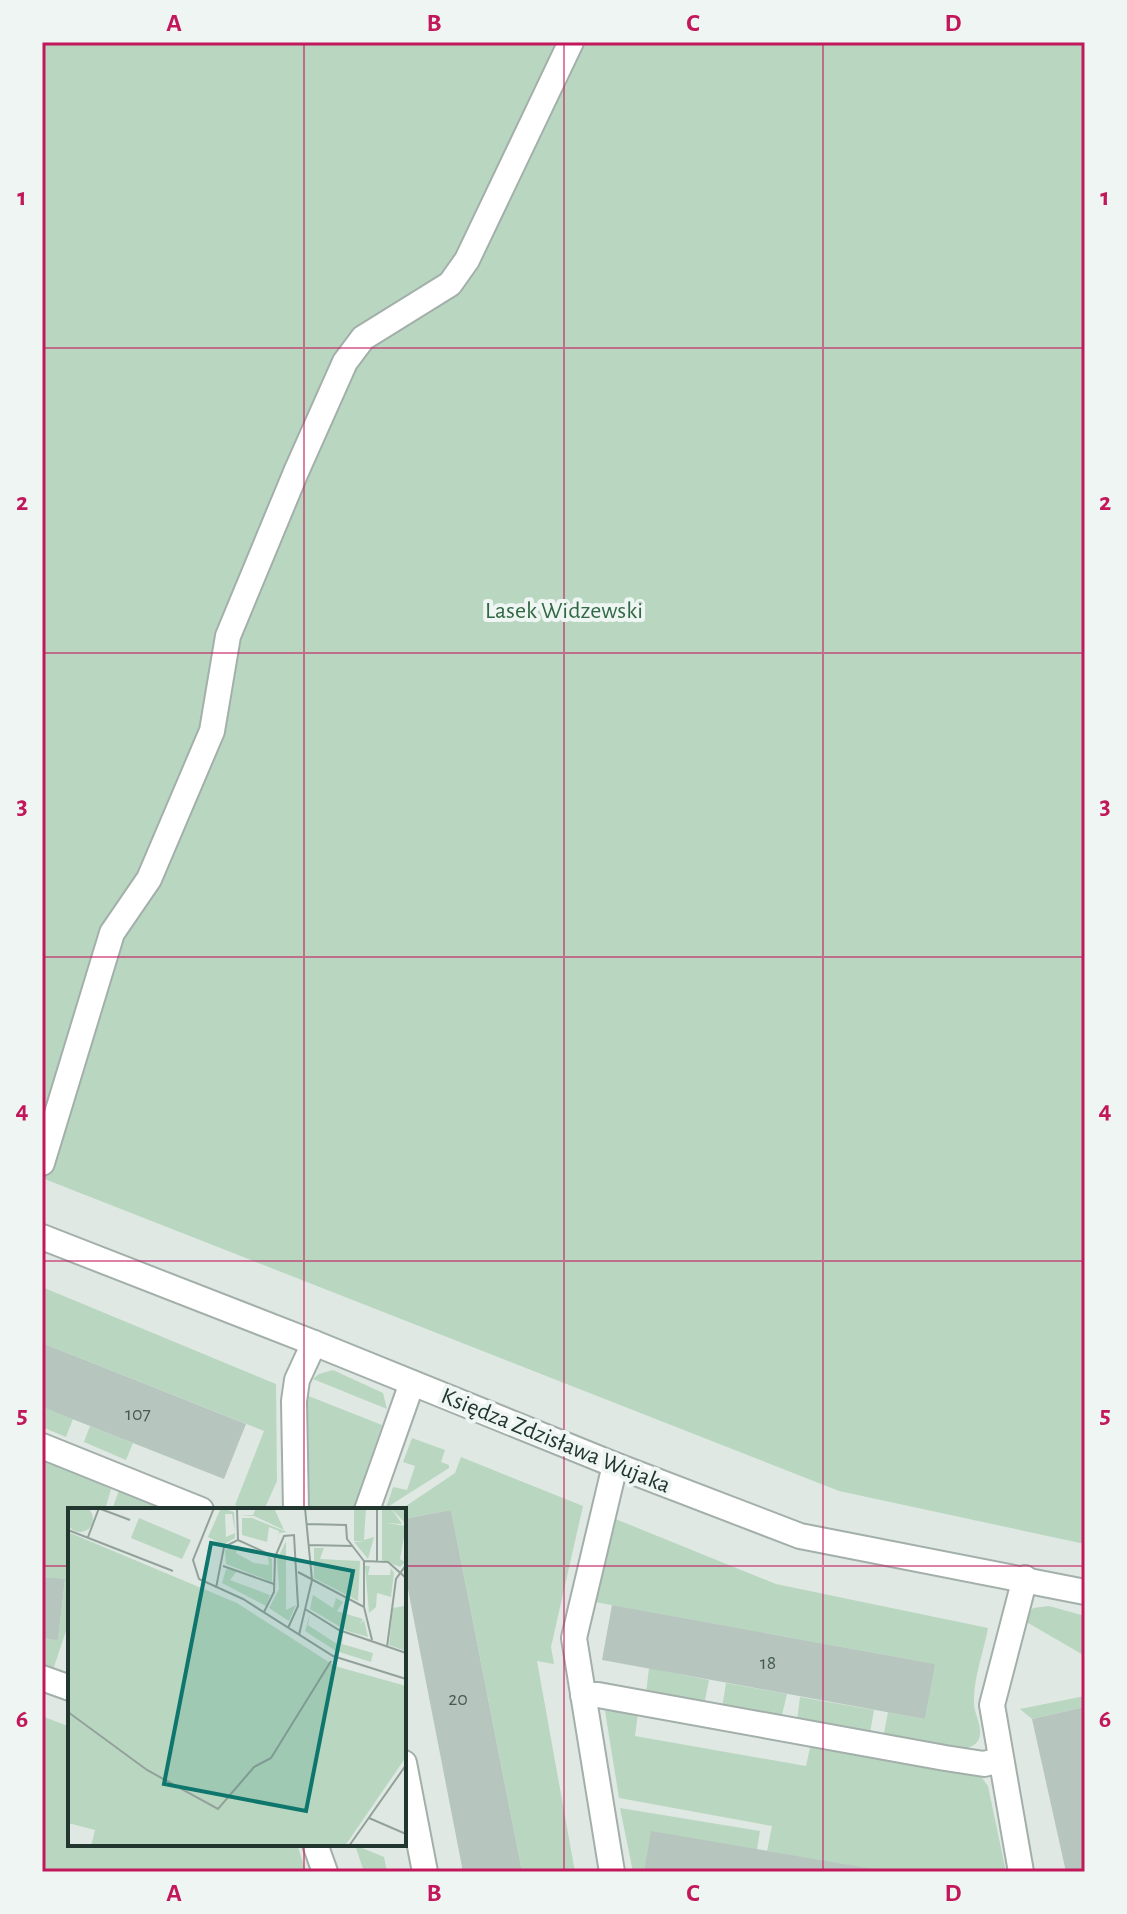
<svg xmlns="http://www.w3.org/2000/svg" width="1127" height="1914" font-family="'Alegreya Sans',sans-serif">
  <rect width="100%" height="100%" fill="#dfe8e3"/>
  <!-- green -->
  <g fill="#b9d7c0">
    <path d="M42,42H1085V1544L839,1491L42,1178Z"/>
    <path d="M42,1287L276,1384L277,1481L264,1510H247L235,1505L264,1431L42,1343Z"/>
    <path d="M333,1370L383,1393L387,1409L313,1379L319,1374Z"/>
    <path d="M306,1395L382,1425L353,1510H309Z"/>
    <path d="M42,1407L73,1419L66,1437L42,1427Z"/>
    <path d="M90,1426L133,1443L126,1460L84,1442Z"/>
    <path d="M412,1438L445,1450L441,1462L449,1465V1468L386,1508L393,1487L407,1490L415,1466L403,1462Z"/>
    <path d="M461,1457L583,1506L551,1647L554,1664L537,1661L575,1872H522L451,1510L404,1519V1510H400L455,1473Z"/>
    <path d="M42,1458L111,1489L105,1510H70V1619L53,1670L42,1666V1638L58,1639L65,1580L42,1577Z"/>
    <path d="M119,1490L169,1510H112Z"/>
    <path d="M613,1518L776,1584L988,1628C984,1651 973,1679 974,1703C974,1713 981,1723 980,1734C978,1765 903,1742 883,1738L888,1712L925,1719L934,1664L595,1602Z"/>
    <path d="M1049,1606L1085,1616V1656L1023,1620L1033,1608Z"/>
    <path d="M649,1668L709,1680L704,1705L646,1694Z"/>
    <path d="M726,1683L787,1694L781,1719L722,1708Z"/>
    <path d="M1085,1696V1707L1032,1719L1020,1709Z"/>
    <path d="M800,1697L874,1710L870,1733L797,1721Z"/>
    <path d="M620,1709L638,1713L635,1736L806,1766L811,1743L980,1775L988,1786L1006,1872H889L767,1851L772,1826L619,1798L605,1711Z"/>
    <path d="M42,1716L70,1727V1844H297L306,1872H42Z"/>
    <path d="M620,1808L760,1831L757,1849L644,1872H633Z"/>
    <path d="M355,1845L384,1857L387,1872H364Z"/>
  </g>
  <!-- building -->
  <g fill="#b7c5bf">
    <path d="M42,1343L246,1424L224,1479L42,1407Z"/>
    <path d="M451,1510L522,1872H463L435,1728L404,1569V1519Z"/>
    <path d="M42,1577L65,1579L58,1640L42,1638Z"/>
    <path d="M612,1605L935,1664L925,1719L602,1660Z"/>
    <path d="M1085,1707V1872H1066L1032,1719Z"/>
    <path d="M651,1831L880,1870V1872H644Z"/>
  </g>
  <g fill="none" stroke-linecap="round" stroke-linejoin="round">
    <defs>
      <g id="street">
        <path d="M42,1163L112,933L149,879L212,731L228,636L296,472L345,362L363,338L450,284L467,260L571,42"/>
        <path d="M42,1237L314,1343L615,1465L800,1536L1085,1592"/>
        <path d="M42,1446L201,1510"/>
        <path d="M296,1510L294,1401L297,1380L314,1343"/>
        <path d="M367,1510L412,1383"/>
        <path d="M42,1678L70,1688"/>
        <path d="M583,1695H598L945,1758L984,1764L1000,1760"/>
        <path d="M404,1763L425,1872"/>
        <path d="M315,1844L325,1872"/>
        <path d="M612,1872L574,1638L615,1465"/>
        <path d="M1021,1872L992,1705L1025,1578"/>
      </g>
    </defs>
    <!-- street casing -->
    <use href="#street" stroke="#a3afaa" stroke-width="28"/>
    <!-- street -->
    <use href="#street" stroke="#fff" stroke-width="24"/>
  </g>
  <!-- grid -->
  <path fill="none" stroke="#c2185b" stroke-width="2" stroke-opacity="0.55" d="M304,42V1510M564,42V1872M823,42V1872M42,348H1085M42,653H1085M42,957H1085M42,1261H1085M42,1566H70M404,1566H1085M304,1844V1872"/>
  <g text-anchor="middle" stroke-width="8" stroke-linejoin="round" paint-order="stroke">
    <!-- number labels -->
    <g font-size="20" fill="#475a54">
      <text x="138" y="1420">107</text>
      <text x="768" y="1669">18</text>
      <text x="458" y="1705">20</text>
    </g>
    <!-- park labels -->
    <g font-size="24" fill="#316844" stroke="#eef5f2">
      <text x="564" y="618">Lasek Widzewski</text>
    </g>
    <!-- street labels -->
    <g font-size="24" fill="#223630" stroke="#eef5f2">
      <text transform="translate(556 1440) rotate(22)" y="8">Księdza Zdzisława Wujaka</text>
    </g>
  </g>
  <!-- overview -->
  <g transform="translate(68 1508)">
    <rect width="338" height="338" fill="#dfe8e3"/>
    <path d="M-1 11a13 13 0 1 1 26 0a13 13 0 1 1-26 0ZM153,0L166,4L167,24L164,6H157L158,29L167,25V30L155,37L140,29ZM188,0H206L216,22L186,8H171L185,7ZM286,0H298L296,32L306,29L300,51L286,34H298L286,33ZM314,0H338V16L323,0L334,16L318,15L338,18L332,51L337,54L332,59L314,52ZM71,10L123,32L114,51L63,30ZM174,10H184L219,24L211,25L209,34L211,23L201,19L199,34L174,27ZM0,24L169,95L267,158L338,178V249L277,338H23L27,322L0,315ZM218,33V102L228,97L221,113L201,100L211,81L209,52ZM171,37L168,45L186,55L201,57L200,48L204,51V74L158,56L157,42ZM246,40H256L252,51L292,53L290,93L246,70ZM297,58H302L300,67H322L323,60L326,65L323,89L309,85L308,99L301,105ZM158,61L169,63L162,72L202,87L198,98L154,75ZM247,77L245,87L265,100L268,90L275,94L269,103L295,111L292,116L296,112L300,129L279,123L242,101ZM336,98V133L338,143L321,137L325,100ZM242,106L240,117L269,136L275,126L274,136L305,145L303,154L268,143L237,123Z" fill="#b9d7c0"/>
    <path fill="none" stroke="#93a19b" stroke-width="2" d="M30,0L62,12M146,0L125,52L131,71L175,91L265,148L338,171M238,16L278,17L279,31L296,53V99L304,132M0,22L105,63M20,29L31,0M170,32L207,49M240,37L285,38M296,53L320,54L338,70M309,53V0M155,58L206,76M230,64L296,99M148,80L156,39L170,32L169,2M237,101L271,122L338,145M196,104L206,84L207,49L216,28L226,27L230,98L220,120M231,127L244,72L237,0M319,139L328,71L338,57M0,204L79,262L150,301L186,259L203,250L263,153M301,310L338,326M281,338L338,257"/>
    <path fill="#0f766e" fill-opacity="0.15" stroke="#0f766e" stroke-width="4" d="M143,35L285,63L238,303L96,276Z"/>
    <rect width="338" height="338" fill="none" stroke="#223630" stroke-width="4"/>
  </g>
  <!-- border -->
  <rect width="1127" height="1914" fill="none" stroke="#eef5f2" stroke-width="88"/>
  <rect x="44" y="44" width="1039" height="1826" fill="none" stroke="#c2185b" stroke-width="3"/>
  <g font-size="26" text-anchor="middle" font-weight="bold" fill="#c2185b">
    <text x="174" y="31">A</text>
    <text x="434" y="31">B</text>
    <text x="693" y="31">C</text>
    <text x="953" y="31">D</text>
    <text x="22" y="205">1</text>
    <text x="1105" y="205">1</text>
    <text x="22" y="510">2</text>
    <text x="1105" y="510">2</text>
    <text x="22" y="814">3</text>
    <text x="1105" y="814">3</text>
    <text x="22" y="1118">4</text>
    <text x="1105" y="1118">4</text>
    <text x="22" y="1423">5</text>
    <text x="1105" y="1423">5</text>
    <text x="22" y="1727">6</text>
    <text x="1105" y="1727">6</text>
    <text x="174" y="1901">A</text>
    <text x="434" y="1901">B</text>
    <text x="693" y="1901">C</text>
    <text x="953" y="1901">D</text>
  </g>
</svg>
